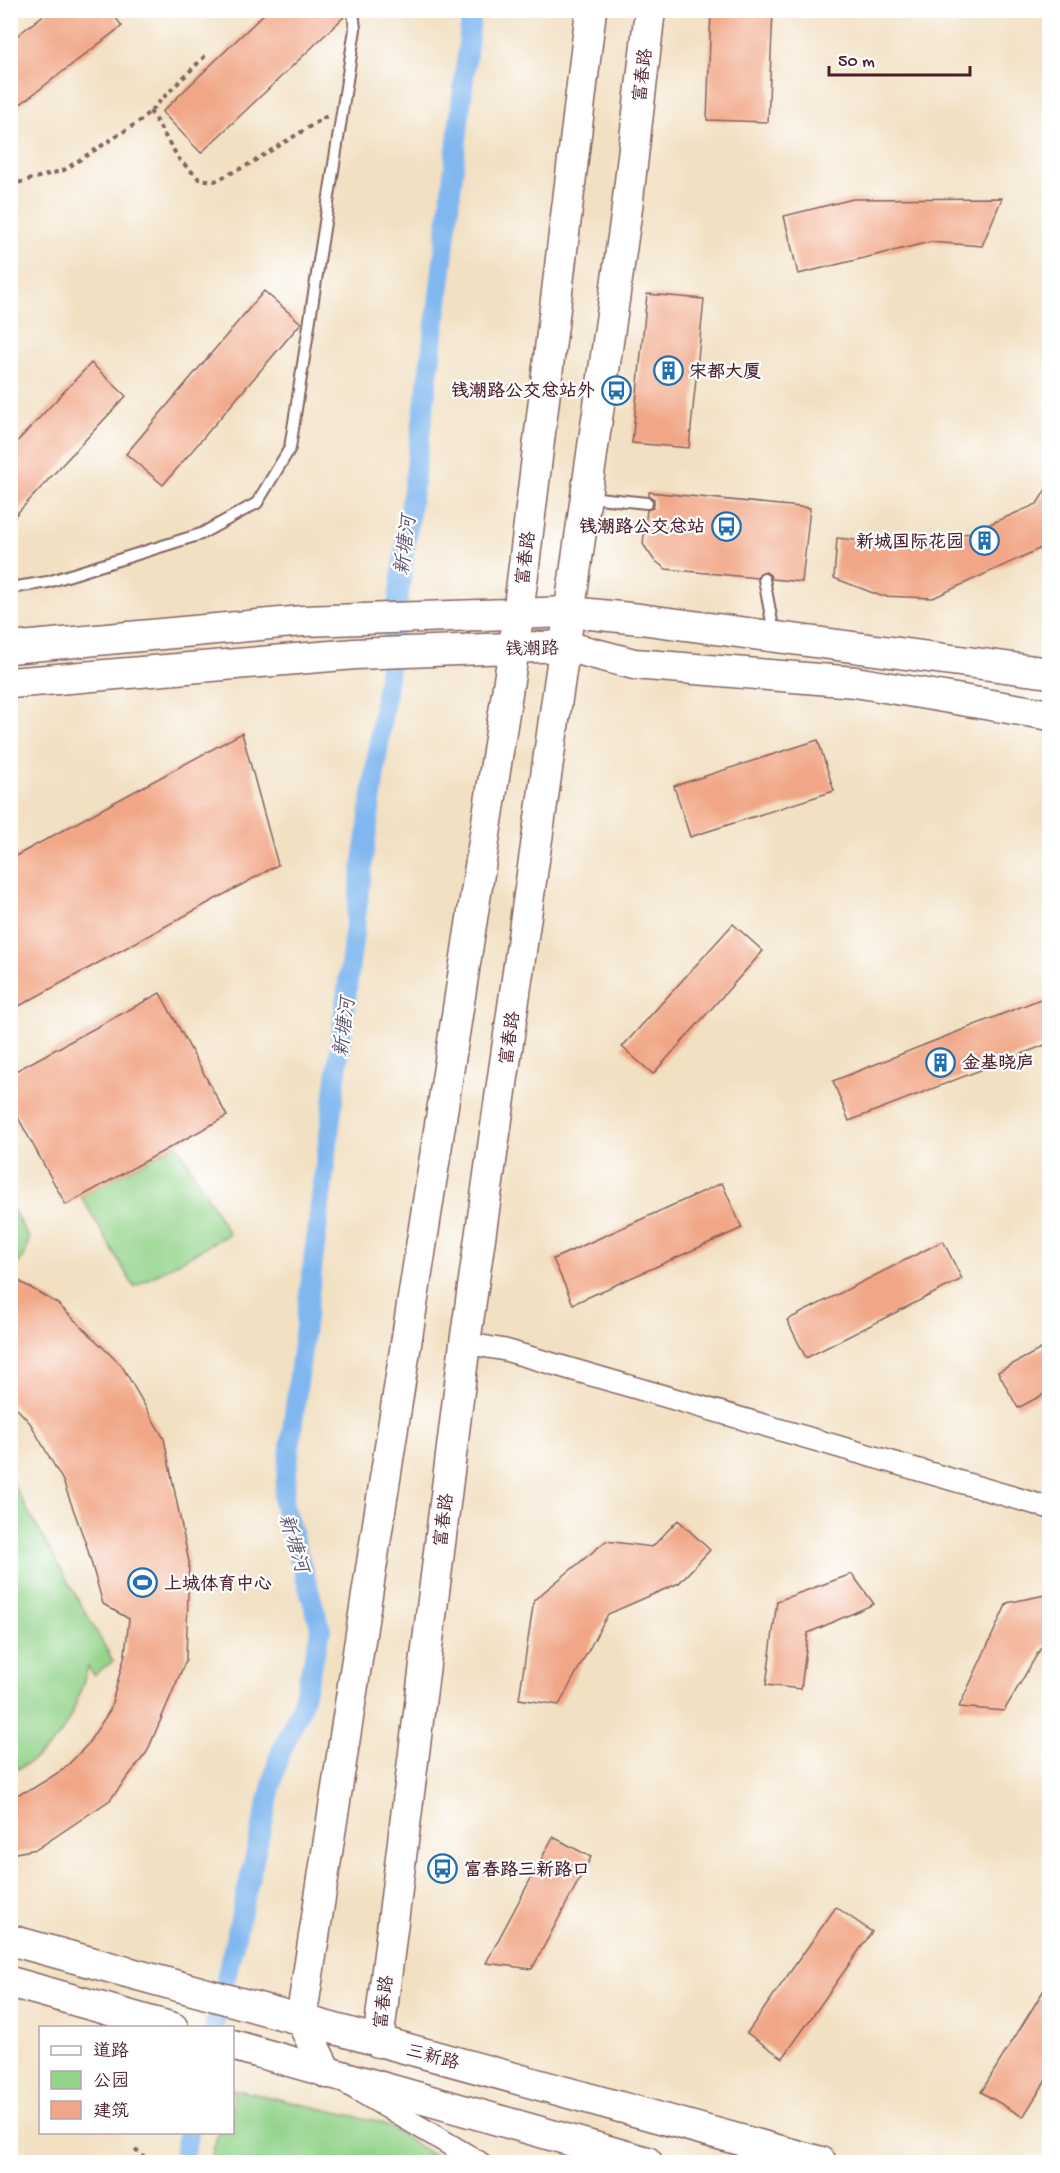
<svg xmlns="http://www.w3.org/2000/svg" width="1060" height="2173" font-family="'Gochi Hand','LXGW WenKai TC',sans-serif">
  <rect width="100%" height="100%" fill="#fff"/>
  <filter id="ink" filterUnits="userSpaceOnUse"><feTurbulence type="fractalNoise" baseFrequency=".0167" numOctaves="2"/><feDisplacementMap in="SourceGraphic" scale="12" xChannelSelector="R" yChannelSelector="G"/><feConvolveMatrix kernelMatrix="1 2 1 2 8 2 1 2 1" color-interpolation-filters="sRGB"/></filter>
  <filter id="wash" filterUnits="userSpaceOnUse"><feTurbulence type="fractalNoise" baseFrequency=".008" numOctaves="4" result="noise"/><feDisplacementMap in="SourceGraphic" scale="24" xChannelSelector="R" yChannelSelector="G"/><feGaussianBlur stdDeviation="1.35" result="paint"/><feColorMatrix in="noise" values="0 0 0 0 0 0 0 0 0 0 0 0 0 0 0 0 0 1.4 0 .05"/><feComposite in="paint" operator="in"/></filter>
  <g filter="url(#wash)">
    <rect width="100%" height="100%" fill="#f2e0c2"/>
    <!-- green -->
    <g fill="#93d38a" stroke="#6e795a" stroke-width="1.5">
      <path d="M177,1144L229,1234L134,1287L81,1196Z"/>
      <path d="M11,1207L29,1238L26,1252L19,1263L11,1265Z"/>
      <path d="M11,1481L113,1661L94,1675L88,1667C72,1719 63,1748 11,1772Z"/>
      <path d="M233,2089L381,2122L444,2162H210L218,2133L232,2132Z"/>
    </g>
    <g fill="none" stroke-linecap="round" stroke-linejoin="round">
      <!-- canal -->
      <g stroke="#80b7ef" stroke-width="20">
        <path d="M214,2028L278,1759L301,1707L321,1630L283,1503L361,877L439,295L472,10"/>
        <path d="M182,2162L189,2132"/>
      </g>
    </g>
    <g id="blocks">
      <!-- building -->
      <g fill="#f1a787">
        <path d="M50,10H110L122,26L10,112V41Z"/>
        <path d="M268,10H346V15L201,153L162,112Z"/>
        <path d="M711,10H773L768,122L707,120Z"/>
        <path d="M1002,198L982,246L930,242L798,274L784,216L853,199Z"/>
        <path d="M264,291L301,323L163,485L126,454Z"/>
        <path d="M647,294L704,299L689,448L632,443Z"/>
        <path d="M91,363L126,396L10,521V449Z"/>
        <path d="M1050,483V544L933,598L881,596L834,578L837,538L900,545L969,533L1037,504Z"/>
        <path d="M649,492L810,508L802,582L772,579L770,575L766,572L760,573L757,578L666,569L654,560L643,544L647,510L653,508L654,504V499L649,496Z"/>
        <path d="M242,733L278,865L10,1011V859Z"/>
        <path d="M818,740L834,791L690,837L674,786Z"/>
        <path d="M733,924L763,951L653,1074L622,1047Z"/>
        <path d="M160,993L227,1116L66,1205L10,1103V1074Z"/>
        <path d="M1043,998L1050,1015V1043L849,1121L833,1081Z"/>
        <path d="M722,1183L742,1228L573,1304L553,1259Z"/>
        <path d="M943,1241L962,1279L806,1358L787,1320Z"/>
        <path d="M10,1276L57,1303L122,1366L164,1439L189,1562L186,1660L147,1752L110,1800L37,1849L10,1854V1797L32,1789L64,1769L87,1745L110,1710L125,1654L129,1619L103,1604L86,1544L63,1481L30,1423L10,1401Z"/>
        <path d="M1050,1344V1391L1018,1408L998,1372Z"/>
        <path d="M678,1520L710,1550L679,1583L608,1614L559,1705L519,1699L534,1600L606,1541L652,1547Z"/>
        <path d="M852,1574L874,1604L808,1633L801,1689L766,1685L777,1601Z"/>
        <path d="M1050,1594V1643L1042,1646L1004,1711L959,1707L1007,1603Z"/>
        <path d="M553,1837L591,1857L532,1969L486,1963Z"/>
        <path d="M836,1907L872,1932L783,2058L747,2033Z"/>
        <path d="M1050,1980V2074L1023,2117L981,2092Z"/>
      </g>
    </g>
  </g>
  <g filter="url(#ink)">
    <use href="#blocks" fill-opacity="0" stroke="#856360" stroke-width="1.5"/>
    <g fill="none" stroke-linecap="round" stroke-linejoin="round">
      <defs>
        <g id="lane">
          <path d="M588,497L647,503"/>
          <path d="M764,579L774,633"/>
          <path d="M10,588L48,582L201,534L257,503L290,448L355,29L353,10"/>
        </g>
        <g id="street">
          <path d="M465,1343L505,1350L1050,1508"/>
          <path d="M349,2085L479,2162"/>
        </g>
        <g id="secondary">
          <path d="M10,648L303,621L570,612L640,619L1050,673"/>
          <path d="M10,683L355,654L565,646L634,664L855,682L1050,715"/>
          <path d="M10,1940L821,2162"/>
          <path d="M10,1982L173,2028"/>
          <path d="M378,2042L465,1343L626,216L650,10"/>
          <path d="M232,2045L647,2162"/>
          <path d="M327,2073L301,2020L514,648L591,10"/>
        </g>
      </defs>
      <!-- lane casing -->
      <use href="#lane" stroke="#856360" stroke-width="14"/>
      <!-- street casing -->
      <use href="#street" stroke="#856360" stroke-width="24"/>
      <!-- secondary casing -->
      <use href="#secondary" stroke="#856360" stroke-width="33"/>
      <!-- path -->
      <g stroke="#856360" stroke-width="4" stroke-dasharray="4.5 4.5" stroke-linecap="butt">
        <path d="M150,111L179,159L199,179L215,181L246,166L327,116"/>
        <path d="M10,185L64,170L140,121L207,54"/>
        <path d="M135,2150L151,2162"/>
        <path d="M420,2159L426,2162"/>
      </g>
      <!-- lane -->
      <use href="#lane" stroke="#fff" stroke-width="10"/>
      <!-- street -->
      <use href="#street" stroke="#fff" stroke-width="21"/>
      <!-- secondary -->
      <use href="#secondary" stroke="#fff" stroke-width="30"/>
    </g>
  </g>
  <!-- icons -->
  <defs>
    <symbol id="building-ring" viewBox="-11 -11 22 22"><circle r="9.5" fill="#fff" stroke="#1f6fb2" stroke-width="1.5"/><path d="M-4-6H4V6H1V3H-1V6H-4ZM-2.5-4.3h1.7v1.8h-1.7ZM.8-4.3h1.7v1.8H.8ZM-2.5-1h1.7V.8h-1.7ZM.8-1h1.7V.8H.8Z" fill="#1f6fb2"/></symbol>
    <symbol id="bus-ring" viewBox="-11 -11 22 22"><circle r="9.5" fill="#fff" stroke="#1f6fb2" stroke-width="1.5"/><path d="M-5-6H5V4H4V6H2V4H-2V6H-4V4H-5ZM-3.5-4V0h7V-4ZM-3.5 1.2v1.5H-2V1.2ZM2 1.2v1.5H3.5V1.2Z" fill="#1f6fb2"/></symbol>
    <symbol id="stadium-ring" viewBox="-11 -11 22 22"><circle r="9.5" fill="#fff" stroke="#1f6fb2" stroke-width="1.5"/><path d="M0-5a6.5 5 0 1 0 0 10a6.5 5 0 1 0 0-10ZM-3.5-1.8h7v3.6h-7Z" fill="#1f6fb2"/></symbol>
  </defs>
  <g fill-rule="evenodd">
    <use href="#building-ring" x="652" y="354" width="33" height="33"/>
    <use href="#bus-ring" x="600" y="374" width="33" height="33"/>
    <use href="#bus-ring" x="710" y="510" width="33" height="33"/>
    <use href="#building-ring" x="968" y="524" width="33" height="33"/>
    <use href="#building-ring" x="924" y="1046" width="33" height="33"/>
    <use href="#stadium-ring" x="126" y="1566" width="33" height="33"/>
    <use href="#bus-ring" x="426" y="1852" width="33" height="33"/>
  </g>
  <g text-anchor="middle" stroke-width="4.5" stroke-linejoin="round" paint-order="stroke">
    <!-- street labels -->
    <g font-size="18" fill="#4a1f2b" stroke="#fff">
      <text transform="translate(642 75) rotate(-83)" y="6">富春路</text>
      <text transform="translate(525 558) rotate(-83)" y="6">富春路</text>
      <text transform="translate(532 648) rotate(-1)" y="6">钱潮路</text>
      <text transform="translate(509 1038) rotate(-82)" y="6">富春路</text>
      <text transform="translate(443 1520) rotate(-83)" y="6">富春路</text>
      <text transform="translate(383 2002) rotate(-83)" y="6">富春路</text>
      <text transform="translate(433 2056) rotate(15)" y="6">三新路</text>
    </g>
    <!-- poi labels -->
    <g font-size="18" font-weight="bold" fill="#4a1f2b" stroke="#fff" text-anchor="start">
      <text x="689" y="377">宋都大厦</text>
      <text x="595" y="396" text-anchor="end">钱潮路公交总站外</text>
      <text x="705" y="532" text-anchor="end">钱潮路公交总站</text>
      <text x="964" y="547" text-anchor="end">新城国际花园</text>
      <text x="962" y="1068">金基晓庐</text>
      <text x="164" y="1589">上城体育中心</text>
      <text x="464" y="1875">富春路三新路口</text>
    </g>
    <!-- water labels -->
    <g font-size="20" font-style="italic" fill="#5d5470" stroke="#fff">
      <text transform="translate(404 545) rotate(-83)" y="7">新塘河</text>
      <text transform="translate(343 1027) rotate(-83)" y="7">新塘河</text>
      <text transform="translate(295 1543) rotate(73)" y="7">新塘河</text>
    </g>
  </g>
  <!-- margin -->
  <rect width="1060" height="2173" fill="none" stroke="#fff" stroke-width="36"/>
  <!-- legend -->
  <rect x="39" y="2026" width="195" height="108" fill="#ffffff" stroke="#b7a5aa" stroke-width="1.5"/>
  <rect x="51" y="2046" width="30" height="9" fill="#ffffff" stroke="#b7a5aa" stroke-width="1.5"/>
  <text x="93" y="2056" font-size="18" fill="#4a1f2b">道路</text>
  <rect x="51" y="2071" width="30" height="18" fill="#93d38a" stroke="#b7a5aa" stroke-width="1.5"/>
  <text x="93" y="2086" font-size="18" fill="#4a1f2b">公园</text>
  <rect x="51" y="2101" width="30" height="18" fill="#f1a787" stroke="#b7a5aa" stroke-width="1.5"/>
  <text x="93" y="2116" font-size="18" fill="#4a1f2b">建筑</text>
  <!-- scale -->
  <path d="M829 66v9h141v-9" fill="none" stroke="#4a1f2b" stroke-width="3"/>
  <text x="838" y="66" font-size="18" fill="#4a1f2b" stroke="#ffffff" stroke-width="4.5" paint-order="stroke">50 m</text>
</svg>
